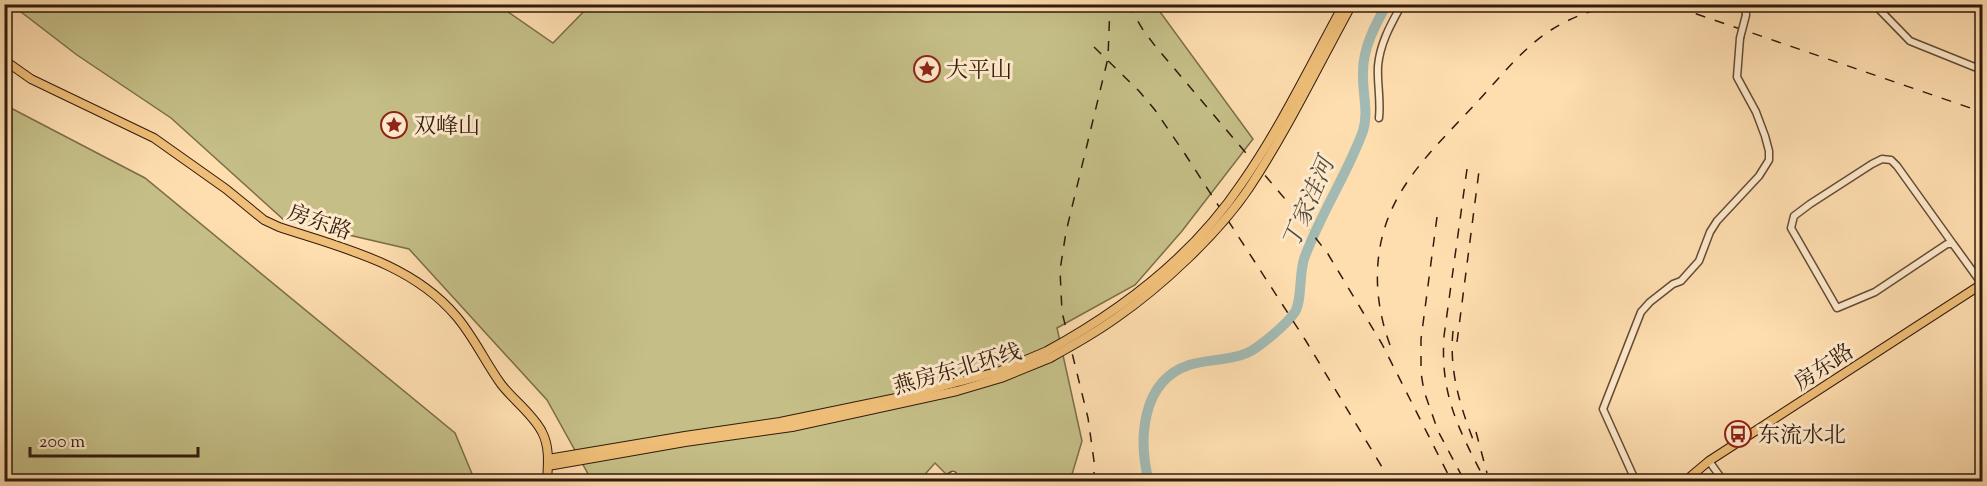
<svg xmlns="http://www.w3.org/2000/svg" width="1987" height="486" font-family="'Sorts Mill Goudy','Noto Serif SC',serif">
  <rect width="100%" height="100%" fill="#feddaf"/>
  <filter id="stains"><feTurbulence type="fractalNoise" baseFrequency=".00333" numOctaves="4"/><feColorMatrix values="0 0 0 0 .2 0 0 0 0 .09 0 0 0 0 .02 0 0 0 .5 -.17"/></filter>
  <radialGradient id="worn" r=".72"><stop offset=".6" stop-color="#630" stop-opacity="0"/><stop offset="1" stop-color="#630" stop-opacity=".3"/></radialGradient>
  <!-- green -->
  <g fill="#c5bf87" stroke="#7b6d4a" stroke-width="1.5">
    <path d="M12,5H498L553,43L590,5H1155L1253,139L1182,231L1135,285L1057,328L1082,441L1070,481H953L935,463L919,481H592L547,400L409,249L284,220L171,118L77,55Z"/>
    <path d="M5,105L145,178L455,433L475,481H5Z"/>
  </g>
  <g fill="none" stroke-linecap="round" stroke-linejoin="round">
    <!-- river -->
    <path stroke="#a2bab3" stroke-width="10" d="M1149,482C1138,440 1141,381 1189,365C1207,359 1229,361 1247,353C1260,347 1287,324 1295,312C1302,300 1299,275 1304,259C1320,214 1347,175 1363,131C1369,112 1362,92 1363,72C1363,48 1375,25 1387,4"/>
    <defs>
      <g id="minor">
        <path d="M1745,4L1746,15"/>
        <path d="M1874,4L1910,41L1982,70"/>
        <path d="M1379,118C1381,100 1377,83 1378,66C1380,43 1391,24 1402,4"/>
        <path d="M1953,244L1897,166L1891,160L1882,159L1872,164L1810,204L1794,216L1791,228L1837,308L1875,292L1947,244H1953L1982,284"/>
        <path d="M1709,461L1724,482"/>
        <path d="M941,482L953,475L955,482"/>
        <path d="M1636,482L1603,409L1641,312L1650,302L1673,284L1681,281L1699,261L1710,232L1717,221L1759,176L1769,160V151L1765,136L1756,112L1737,77L1740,38"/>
      </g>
      <g id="major">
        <path d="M4,60L31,79L154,138L226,189L264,220L279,227C342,248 411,263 456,316C474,337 485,362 501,384C513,400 533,414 542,432C550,447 548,465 547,482"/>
        <path d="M548,459L685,436L780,422L901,397L1000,371L1047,351"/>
        <path d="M548,466L685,442L792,427L957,391L1001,378L1050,358"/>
        <path d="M1684,482L1709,461L1982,284"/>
      </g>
    </defs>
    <!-- minor casing -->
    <use href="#minor" stroke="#644c36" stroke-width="9"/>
    <!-- major casing -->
    <use href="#major" stroke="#311b0d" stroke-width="10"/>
    <!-- minor -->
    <use href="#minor" stroke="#fee9cb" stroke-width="6"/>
    <!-- major -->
    <use href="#major" stroke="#efbe78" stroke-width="8"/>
    <!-- rail -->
    <g stroke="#311b0d" stroke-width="1.5" stroke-dasharray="10 10" stroke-linecap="butt">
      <path d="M1128,4L1143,30L1156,47L1291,206L1328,254L1382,344L1452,482"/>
      <path d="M1657,4L1688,11L1982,112"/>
      <path d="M1094,47L1139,91L1155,110L1185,154L1306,341L1391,482"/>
      <path d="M1467,169L1444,336C1440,396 1459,430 1486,482"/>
      <path d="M1437,217L1421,339V373L1424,391L1438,431L1465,482"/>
      <path d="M1453,331C1449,371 1460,406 1474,442"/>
      <path d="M1457,342L1479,171"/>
      <path d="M1390,345C1374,302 1372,254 1391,211C1410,168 1448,134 1479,100C1502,75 1523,48 1551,30C1573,16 1599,7 1624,4"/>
      <path d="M1476,432L1487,473"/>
      <path d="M1094,482V461L1088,418L1062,312L1060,270L1066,232L1108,58L1110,4"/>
    </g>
    <defs>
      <path id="minor-bridge" d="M1740,38L1746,15"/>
      <g id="major-bridge">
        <path d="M1047,351C1122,310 1194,255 1242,183C1281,127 1311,64 1344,4"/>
        <path d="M1050,358C1072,346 1095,333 1116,318C1162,286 1218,234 1249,188C1288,129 1318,66 1352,4"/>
      </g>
    </defs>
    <!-- minor-bridge casing -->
    <use href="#minor-bridge" stroke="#644c36" stroke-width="9" stroke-linecap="butt"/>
    <!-- major-bridge casing -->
    <use href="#major-bridge" stroke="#311b0d" stroke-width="10" stroke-linecap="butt"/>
    <!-- minor-bridge -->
    <use href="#minor-bridge" stroke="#fee9cb" stroke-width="6"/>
    <!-- major-bridge -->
    <use href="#major-bridge" stroke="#efbe78" stroke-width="8"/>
  </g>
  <!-- icons -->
  <defs>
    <symbol id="sight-ring" viewBox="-11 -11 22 22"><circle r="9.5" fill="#fee9cb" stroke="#8f2418" stroke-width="1.5"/><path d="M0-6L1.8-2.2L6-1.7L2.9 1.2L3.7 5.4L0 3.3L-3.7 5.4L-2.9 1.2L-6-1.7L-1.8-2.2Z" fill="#8f2418"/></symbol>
    <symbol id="bus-ring" viewBox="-11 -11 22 22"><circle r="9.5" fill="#fee9cb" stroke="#8f2418" stroke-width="1.5"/><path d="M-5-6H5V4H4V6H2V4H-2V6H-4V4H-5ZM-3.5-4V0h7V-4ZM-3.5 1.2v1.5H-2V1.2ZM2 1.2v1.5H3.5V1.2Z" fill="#8f2418"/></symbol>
  </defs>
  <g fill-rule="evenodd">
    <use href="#sight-ring" x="912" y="54" width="30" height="30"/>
    <use href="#sight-ring" x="379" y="110" width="30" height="30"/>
    <use href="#bus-ring" x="1723" y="419" width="30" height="30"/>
  </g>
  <g text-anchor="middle" stroke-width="6" stroke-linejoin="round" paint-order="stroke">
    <!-- poi labels -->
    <g font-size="22" fill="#311b0d" stroke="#fee9cb" text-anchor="start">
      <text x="946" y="77">大平山</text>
      <text x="414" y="133">双峰山</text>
      <text x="1758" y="442">东流水北</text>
    </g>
    <!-- street labels -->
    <g font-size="22" fill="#311b0d" stroke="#fee9cb">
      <text transform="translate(320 221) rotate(19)" y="8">房东路</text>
      <text transform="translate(1823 366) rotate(-33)" y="8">房东路</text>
      <text transform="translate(957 368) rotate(-16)" y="8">燕房东北环线</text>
    </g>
    <!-- water labels -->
    <g font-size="24" font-style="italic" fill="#534b3f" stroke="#fee9cb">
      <text transform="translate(1308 203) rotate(-67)" y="8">丁家洼河</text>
    </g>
  </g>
  <!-- margin -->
  <rect width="1987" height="486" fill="none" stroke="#feddaf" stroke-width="24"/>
  <rect x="6" y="6" width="1975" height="474" fill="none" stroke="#311b0d" stroke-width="3"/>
  <rect x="12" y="12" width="1963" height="462" fill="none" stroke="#311b0d" stroke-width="1.5"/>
  <!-- scale -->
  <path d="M30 447v9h168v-9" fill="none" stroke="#311b0d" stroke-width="3"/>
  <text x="39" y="447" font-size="18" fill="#311b0d" stroke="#fee9cb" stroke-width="4.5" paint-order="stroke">200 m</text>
  <rect width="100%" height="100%" filter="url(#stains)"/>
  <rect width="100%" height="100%" fill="url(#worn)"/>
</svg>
